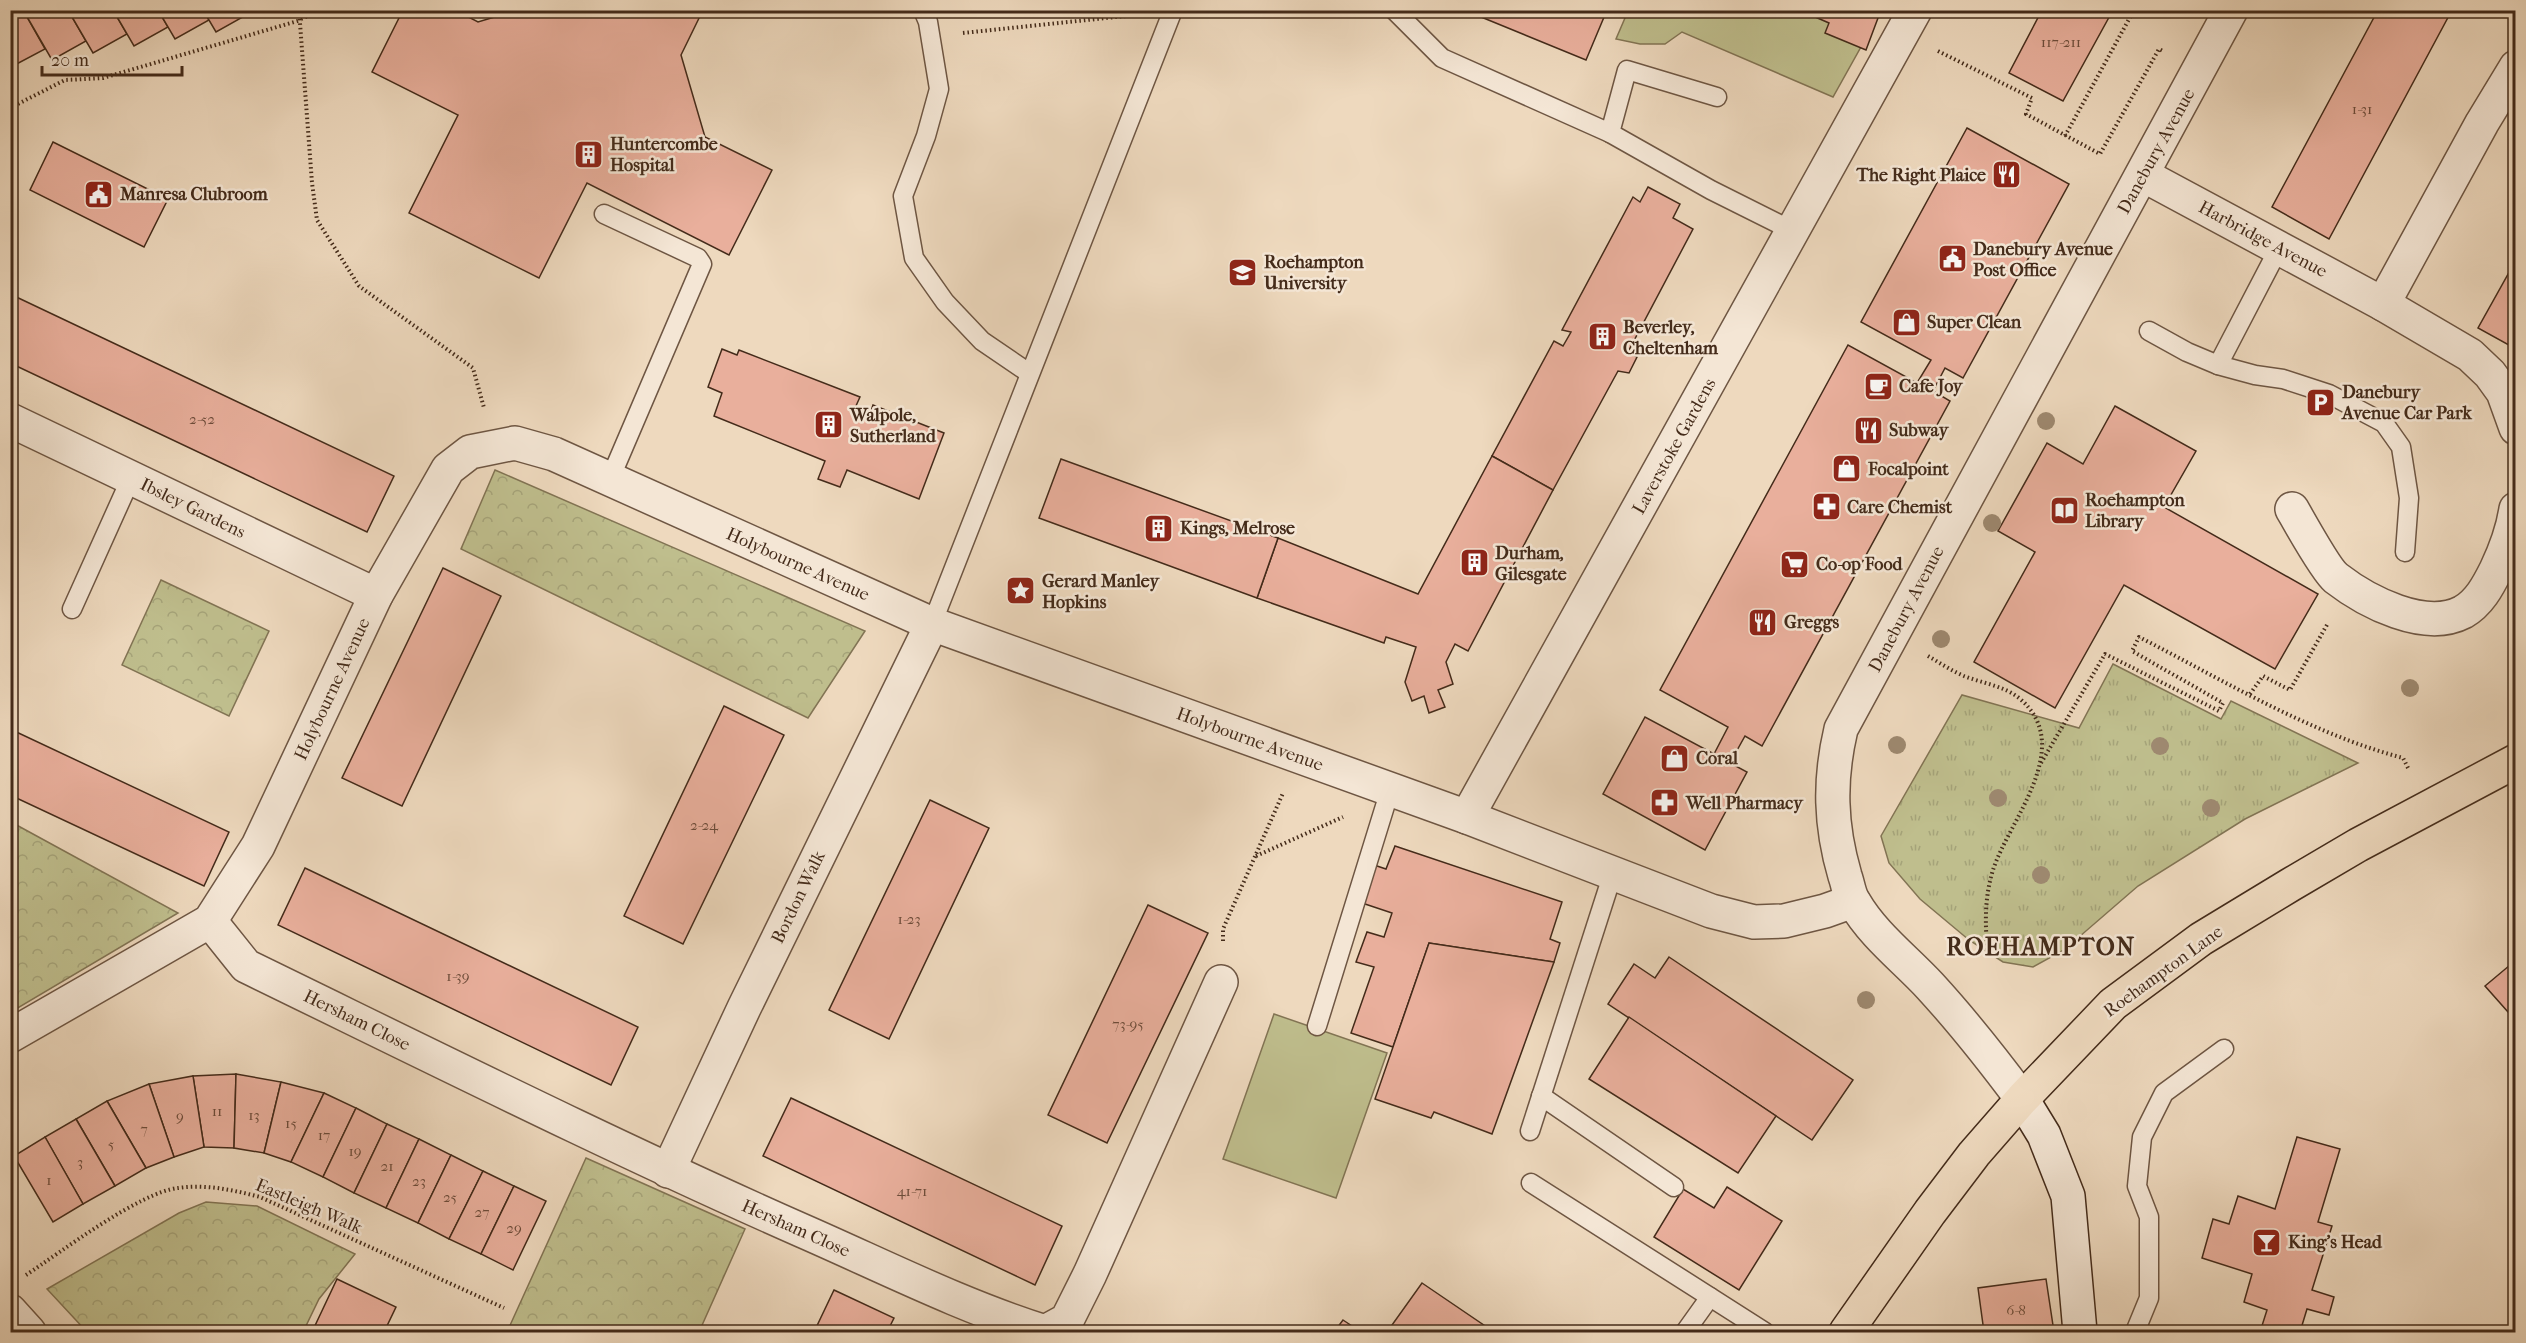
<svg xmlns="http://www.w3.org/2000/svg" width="2526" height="1343" font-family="'IM FELL French Canon',serif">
  <defs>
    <pattern id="grass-tufts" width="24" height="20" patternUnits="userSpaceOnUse" patternTransform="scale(1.5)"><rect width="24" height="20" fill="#bfbe8d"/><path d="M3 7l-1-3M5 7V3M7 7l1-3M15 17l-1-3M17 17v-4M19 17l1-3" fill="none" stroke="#a5a379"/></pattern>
    <pattern id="park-crowns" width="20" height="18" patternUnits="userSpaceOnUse" patternTransform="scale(1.5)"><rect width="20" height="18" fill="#bfbe8d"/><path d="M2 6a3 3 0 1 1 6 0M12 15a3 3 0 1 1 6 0" fill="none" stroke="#a5a379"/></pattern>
  </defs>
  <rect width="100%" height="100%" fill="#eed9be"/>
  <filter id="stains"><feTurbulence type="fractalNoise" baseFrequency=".00333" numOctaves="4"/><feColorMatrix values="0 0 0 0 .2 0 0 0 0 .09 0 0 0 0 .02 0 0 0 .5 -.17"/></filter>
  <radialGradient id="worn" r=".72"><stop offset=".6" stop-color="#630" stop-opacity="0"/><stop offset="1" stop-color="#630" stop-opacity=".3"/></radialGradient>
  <!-- grass -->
  <path fill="url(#grass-tufts)" stroke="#827454" stroke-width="1.5" d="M2113,664L2221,719L2231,701L2358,763L2245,819L2138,886L2064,950L2033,967L2003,962L1969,940L1920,899L1889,863L1881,836L1962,695L2079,728Z"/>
  <!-- park -->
  <g fill="url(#park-crowns)" stroke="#827454" stroke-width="1.5">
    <path d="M495,470L865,631L808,718L461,549Z"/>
    <path d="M161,580L269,631L229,716L122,665Z"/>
    <path d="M11,822L178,913L11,1012Z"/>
    <path d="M586,1158L745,1229L699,1332H507Z"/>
    <path d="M206,1202L257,1206L355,1254L319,1299L303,1332H87L47,1289L179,1213Z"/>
  </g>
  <!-- pitch -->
  <g fill="#bfbe8d" stroke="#827454" stroke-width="1.5">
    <path d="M1628,11H1881L1833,97L1682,32L1665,44H1640L1616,39Z"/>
    <path d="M1274,1014L1387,1053L1336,1198L1223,1159Z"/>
  </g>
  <!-- building -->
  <g fill="#e9af9c" stroke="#442b1a" stroke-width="1.5">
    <path d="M10,10H23L45,49L11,67Z"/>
    <path d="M34,10H68L86,41L52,60L26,15Z"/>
    <path d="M68,10H113L127,34L93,53Z"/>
    <path d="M113,10H158L168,27L134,46Z"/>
    <path d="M158,10H203L209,20L175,39Z"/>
    <path d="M203,10H249L250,13L216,32Z"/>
    <path d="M403,10H455L478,22L518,10H703L681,55L705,137L772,170L729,255L587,183L539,278L409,213L458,115L372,72Z"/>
    <path d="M1464,10H1607L1586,60Z"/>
    <path d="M1799,10H1881L1866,50L1825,33L1829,23Z"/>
    <path d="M2042,10H2113L2063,101L2009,73Z"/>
    <path d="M2378,10H2452L2329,239L2272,207Z"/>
    <path d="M1967,128L2069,184L1963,378L1945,368L1933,391L1950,401L1762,746L1745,736L1730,763L1747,772L1705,850L1603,794L1645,717L1714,754L1728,727L1660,690L1848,345L1917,383L1931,360L1861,322Z"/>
    <path d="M53,142L168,199L144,247L30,190Z"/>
    <path d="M1648,187L1680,204L1673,218L1693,229L1628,352L1637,357L1629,373L1618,371L1553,490L1492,456L1554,341L1563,346L1571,332L1562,330L1633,197L1640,202Z"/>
    <path d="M2516,260V349L2478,328Z"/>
    <path d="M10,294L394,476L367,532L10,363Z"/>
    <path d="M722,349L737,355L739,350L860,397L855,408L870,414L873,405L944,433L919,499L847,470L840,487L818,479L825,461L714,416L722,393L708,387Z"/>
    <path d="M2115,406L2196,451L2164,507L2318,594L2275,669L2124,585L2055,708L1974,662L2035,552L1998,531L2047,443L2083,464Z"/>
    <path d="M1492,456L1553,490L1468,651L1455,644L1446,662L1453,684L1438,690L1445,707L1429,713L1424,696L1412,701L1405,682L1416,647L1386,637L1384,643L1257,598L1278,538L1418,594Z"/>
    <path d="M1061,459L1278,538L1257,598L1039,518Z"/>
    <path d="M443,568L501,596L402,806L342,778Z"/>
    <path d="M724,706L784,735L683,944L624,916Z"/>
    <path d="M10,729L229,832L204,886L10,795Z"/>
    <path d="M930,800L989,828L889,1039L829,1010Z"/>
    <path d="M1395,846L1562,902L1550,939L1560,943L1554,962L1429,943L1393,1047L1351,1033L1374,967L1356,962L1367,932L1384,937L1392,913L1362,903L1374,865L1386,869Z"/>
    <path d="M305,868L638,1027L611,1085L278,925Z"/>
    <path d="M1148,905L1208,933L1107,1143L1048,1115Z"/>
    <path d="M1429,943L1554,962L1492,1134L1434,1112L1431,1118L1375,1099Z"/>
    <path d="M1669,957L1853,1080L1812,1140L1608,1004L1634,964L1655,978Z"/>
    <path d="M2516,960V1021L2485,986Z"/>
    <path d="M1629,1017L1776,1116L1738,1173L1589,1079Z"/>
    <path d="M236,1074L234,1148L204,1147L193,1076Z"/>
    <path d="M236,1074L281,1082L264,1153L234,1148Z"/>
    <path d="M193,1076L204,1147L174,1157L149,1084Z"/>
    <path d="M281,1082L324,1093L291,1162L264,1153Z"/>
    <path d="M149,1084L174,1157L146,1168L107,1101Z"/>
    <path d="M324,1093L356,1108L323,1177L291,1162Z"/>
    <path d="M791,1098L1062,1226L1035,1285L763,1156Z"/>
    <path d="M107,1101L146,1168L115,1186L76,1119Z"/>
    <path d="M356,1108L387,1124L354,1193L323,1177Z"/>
    <path d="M76,1119L115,1186L83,1204L45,1137Z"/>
    <path d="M387,1124L419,1139L386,1208L354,1193Z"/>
    <path d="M45,1137L83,1204L53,1222L14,1156Z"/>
    <path d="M2297,1137L2340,1149L2318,1222L2332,1226L2312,1290L2334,1297L2329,1315L2307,1309L2300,1332H2260L2267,1310L2244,1302L2252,1274L2202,1258L2213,1219L2229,1224L2238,1196L2275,1209Z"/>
    <path d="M419,1139L451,1155L418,1223L386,1208Z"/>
    <path d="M451,1155L483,1171L449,1239L418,1223Z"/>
    <path d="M483,1171L514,1186L481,1254L449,1239Z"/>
    <path d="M514,1186L546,1201L513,1270L481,1254Z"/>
    <path d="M1727,1187L1782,1221L1739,1290L1654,1237L1683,1189L1714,1208Z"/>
    <path d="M337,1279L396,1307L384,1332H312Z"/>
    <path d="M2046,1279L2054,1332H1984L1978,1288Z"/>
    <path d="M1422,1283L1494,1332H1387Z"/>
    <path d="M834,1290L894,1318L887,1332H814Z"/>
    <path d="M1343,1320L1361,1332H1334Z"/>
  </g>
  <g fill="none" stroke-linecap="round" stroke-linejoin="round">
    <defs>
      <g id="lane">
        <path d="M923,10L928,22L939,89L926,136L903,196L914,258L945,302L982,341L1029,373"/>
        <path d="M1394,10L1442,58L1610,133"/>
        <path d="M1717,97L1627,70L1610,133L1711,190L1793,231"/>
        <path d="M604,214L698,258L702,264L610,479"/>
        <path d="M2149,331L2187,352L2218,365L2255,375L2283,379L2329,394L2384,423L2401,447L2409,498L2405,552"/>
        <path d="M2218,365L2279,248"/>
        <path d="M72,609L131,478"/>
        <path d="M932,624L1173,10"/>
        <path d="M1317,1026L1390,790"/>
        <path d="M1541,1096L1674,1187"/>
        <path d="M1530,1131L1613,873"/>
        <path d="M1531,1183L1765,1332"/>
        <path d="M1685,1332L1710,1297"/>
        <path d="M2135,1332L2149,1298V1217L2137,1186L2142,1137L2164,1093L2224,1049"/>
      </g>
      <g id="street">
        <path d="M2143,175L2383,304L2470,355L2490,374L2503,392L2516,428"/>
        <path d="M2383,304L2482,123L2516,67"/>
        <path d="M10,420L376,595"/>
        <path d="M2292,509C2300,523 2326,570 2336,578C2367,602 2425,632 2463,612C2479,603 2488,586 2496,570C2505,551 2513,529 2516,509"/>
        <path d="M1467,817L1915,10"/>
        <path d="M210,921L246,966C431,1056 615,1148 803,1231C883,1266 962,1306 1045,1332L1067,1320L1090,1274L1221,982"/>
        <path d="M10,1036L210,921L258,846L376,595L448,469L470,452L515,443L554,454L932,624L1467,817L1711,911L1754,922L1784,921L1825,911L1853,901"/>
        <path d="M2022,1099C1993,1060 1963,1022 1930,986C1905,959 1873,935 1854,902C1849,895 1848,884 1845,876C1830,825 1829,780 1841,729L2231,10"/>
        <path d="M668,1171L744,1008L932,624"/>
        <path d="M10,1311L29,1332"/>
      </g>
      <path id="secondary" d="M2022,1099L2044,1135L2068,1196L2080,1332"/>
      <path id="highway" d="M1846,1332L1930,1212L1974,1154L2022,1099L2113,1004L2201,939L2290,885L2358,845L2516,761"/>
    </defs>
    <!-- lane casing -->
    <use href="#lane" stroke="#6e5643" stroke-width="21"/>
    <!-- street casing -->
    <use href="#street" stroke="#6e5643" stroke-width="36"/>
    <!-- secondary casing -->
    <use href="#secondary" stroke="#442b1a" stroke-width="36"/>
    <!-- highway casing -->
    <use href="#highway" stroke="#442b1a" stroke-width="36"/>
    <!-- path -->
    <g stroke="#442b1a" stroke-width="4" stroke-dasharray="1.5 3" stroke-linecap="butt">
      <path d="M299,10L312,183L317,220L359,286L473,368L484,408"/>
      <path d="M301,19L320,10"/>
      <path d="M963,33L1135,15"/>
      <path d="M1938,51L2032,98L2026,114L2100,154L2159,49L2163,51"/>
      <path d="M10,108L65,80L103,78L301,20"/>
      <path d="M2065,136L2134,10"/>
      <path d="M1928,656C1940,663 1952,671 1964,676C1982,683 2004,686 2019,698C2077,746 2009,820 1993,870C1984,899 1985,926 1988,956"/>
      <path d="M2250,694L2263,676L2290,690L2328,623"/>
      <path d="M2041,763L2105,654L2219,711L2223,703L2132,651L2139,637C2225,681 2309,733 2403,758L2409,770"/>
      <path d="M1256,856L1343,817"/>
      <path d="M1223,941V929L1283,793"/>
      <path d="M26,1275C61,1252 140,1192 178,1188C207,1184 233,1190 260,1197L504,1308"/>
    </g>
    <!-- lane -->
    <use href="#lane" stroke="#f4e6d5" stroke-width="18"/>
    <!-- street -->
    <use href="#street" stroke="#f4e6d5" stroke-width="33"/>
    <!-- secondary -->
    <use href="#secondary" stroke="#f4e6d5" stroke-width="33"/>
    <!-- highway -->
    <use href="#highway" stroke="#eed9be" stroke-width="33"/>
  </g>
  <!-- trees -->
  <g fill="#9e8970">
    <circle cx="2046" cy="421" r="9"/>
    <circle cx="1992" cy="523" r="9"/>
    <circle cx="1941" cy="639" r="9"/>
    <circle cx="2410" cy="688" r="9"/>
    <circle cx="1897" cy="745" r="9"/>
    <circle cx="2160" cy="746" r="9"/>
    <circle cx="1998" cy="798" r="9"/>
    <circle cx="2211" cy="808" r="9"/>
    <circle cx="2041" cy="875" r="9"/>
    <circle cx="1866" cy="1000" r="9"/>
  </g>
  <!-- icons -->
  <defs>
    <symbol id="building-square" viewBox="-11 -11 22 22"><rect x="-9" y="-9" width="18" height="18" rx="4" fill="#8f2418" stroke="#f4e6d5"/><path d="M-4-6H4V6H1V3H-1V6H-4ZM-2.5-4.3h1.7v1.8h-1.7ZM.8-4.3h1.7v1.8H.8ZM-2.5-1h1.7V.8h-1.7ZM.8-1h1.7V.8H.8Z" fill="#fff"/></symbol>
    <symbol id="restaurant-square" viewBox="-11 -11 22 22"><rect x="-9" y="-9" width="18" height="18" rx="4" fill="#8f2418" stroke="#f4e6d5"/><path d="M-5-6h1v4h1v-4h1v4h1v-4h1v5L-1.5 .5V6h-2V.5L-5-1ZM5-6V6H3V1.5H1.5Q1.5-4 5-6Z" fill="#fff"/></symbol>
    <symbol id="civic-square" viewBox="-11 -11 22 22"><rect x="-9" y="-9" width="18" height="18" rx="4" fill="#8f2418" stroke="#f4e6d5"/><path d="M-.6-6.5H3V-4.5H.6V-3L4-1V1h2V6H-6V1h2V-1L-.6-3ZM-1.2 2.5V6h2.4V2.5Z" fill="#fff"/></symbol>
    <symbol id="university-square" viewBox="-11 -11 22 22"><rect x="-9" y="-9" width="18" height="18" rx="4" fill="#8f2418" stroke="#f4e6d5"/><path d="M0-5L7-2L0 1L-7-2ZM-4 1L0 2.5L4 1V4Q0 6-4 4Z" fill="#fff"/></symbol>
    <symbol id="shop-square" viewBox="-11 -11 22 22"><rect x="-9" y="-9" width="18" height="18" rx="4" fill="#8f2418" stroke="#f4e6d5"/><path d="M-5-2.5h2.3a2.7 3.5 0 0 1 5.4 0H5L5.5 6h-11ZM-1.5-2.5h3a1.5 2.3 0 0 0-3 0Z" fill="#fff"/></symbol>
    <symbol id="cafe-square" viewBox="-11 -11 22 22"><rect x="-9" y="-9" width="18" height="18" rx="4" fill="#8f2418" stroke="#f4e6d5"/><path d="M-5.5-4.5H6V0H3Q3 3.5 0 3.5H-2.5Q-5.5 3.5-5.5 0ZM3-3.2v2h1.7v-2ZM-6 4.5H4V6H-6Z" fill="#fff"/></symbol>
    <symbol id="parking-square" viewBox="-11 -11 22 22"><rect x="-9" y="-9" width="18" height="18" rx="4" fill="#8f2418" stroke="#f4e6d5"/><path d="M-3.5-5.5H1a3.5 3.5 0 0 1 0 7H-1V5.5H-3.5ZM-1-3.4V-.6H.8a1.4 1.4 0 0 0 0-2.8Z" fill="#fff"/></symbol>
    <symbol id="pharmacy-square" viewBox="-11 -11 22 22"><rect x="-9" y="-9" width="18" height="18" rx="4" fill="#8f2418" stroke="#f4e6d5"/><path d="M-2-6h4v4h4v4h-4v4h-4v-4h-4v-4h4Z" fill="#fff"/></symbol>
    <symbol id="library-square" viewBox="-11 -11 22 22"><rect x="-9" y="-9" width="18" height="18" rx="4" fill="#8f2418" stroke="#f4e6d5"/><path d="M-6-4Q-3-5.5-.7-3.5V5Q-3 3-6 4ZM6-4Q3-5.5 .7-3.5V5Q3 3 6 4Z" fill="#fff"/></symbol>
    <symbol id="supermarket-square" viewBox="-11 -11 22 22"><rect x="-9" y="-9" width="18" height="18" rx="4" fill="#8f2418" stroke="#f4e6d5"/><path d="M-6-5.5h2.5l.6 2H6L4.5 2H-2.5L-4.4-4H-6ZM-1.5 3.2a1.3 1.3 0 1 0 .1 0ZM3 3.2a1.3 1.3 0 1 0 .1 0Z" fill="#fff"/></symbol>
    <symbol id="sight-square" viewBox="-11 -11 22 22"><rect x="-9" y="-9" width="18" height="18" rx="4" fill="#8f2418" stroke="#f4e6d5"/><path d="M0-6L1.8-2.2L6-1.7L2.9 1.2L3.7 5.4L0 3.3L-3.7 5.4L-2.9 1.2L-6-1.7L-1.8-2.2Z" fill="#fff"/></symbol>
    <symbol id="bar-square" viewBox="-11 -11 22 22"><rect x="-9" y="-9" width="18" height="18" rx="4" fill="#8f2418" stroke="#f4e6d5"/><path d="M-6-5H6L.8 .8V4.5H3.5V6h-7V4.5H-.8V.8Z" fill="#fff"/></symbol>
  </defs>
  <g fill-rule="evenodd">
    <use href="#building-square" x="572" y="138" width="33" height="33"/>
    <use href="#restaurant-square" x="1990" y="158" width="33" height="33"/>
    <use href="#civic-square" x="82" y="178" width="33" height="33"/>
    <use href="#civic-square" x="1936" y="242" width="33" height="33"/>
    <use href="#university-square" x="1226" y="256" width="33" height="33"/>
    <use href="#shop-square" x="1890" y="306" width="33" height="33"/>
    <use href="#building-square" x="1586" y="320" width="33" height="33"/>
    <use href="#cafe-square" x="1862" y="370" width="33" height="33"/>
    <use href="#parking-square" x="2304" y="386" width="33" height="33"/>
    <use href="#building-square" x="812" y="408" width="33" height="33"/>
    <use href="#restaurant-square" x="1852" y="414" width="33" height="33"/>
    <use href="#shop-square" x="1830" y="452" width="33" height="33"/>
    <use href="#pharmacy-square" x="1810" y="490" width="33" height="33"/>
    <use href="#library-square" x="2048" y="494" width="33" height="33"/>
    <use href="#building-square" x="1142" y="512" width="33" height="33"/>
    <use href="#building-square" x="1458" y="546" width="33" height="33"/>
    <use href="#supermarket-square" x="1778" y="548" width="33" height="33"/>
    <use href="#sight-square" x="1004" y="574" width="33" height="33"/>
    <use href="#restaurant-square" x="1746" y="606" width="33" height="33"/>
    <use href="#shop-square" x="1658" y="742" width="33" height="33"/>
    <use href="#pharmacy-square" x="1648" y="786" width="33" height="33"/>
    <use href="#bar-square" x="2250" y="1226" width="33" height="33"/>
  </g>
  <g text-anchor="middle" stroke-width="5" stroke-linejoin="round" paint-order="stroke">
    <!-- number labels -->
    <g font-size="15" fill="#6d4c3a">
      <text x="2061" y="47">117-211</text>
      <text x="2362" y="114">1-31</text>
      <text x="202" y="424">2-52</text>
      <text x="704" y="830">2-24</text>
      <text x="909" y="924">1-23</text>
      <text x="458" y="981">1-39</text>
      <text x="1128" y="1029">73-95</text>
      <text x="217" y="1116">11</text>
      <text x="254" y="1120">13</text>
      <text x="180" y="1121">9</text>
      <text x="291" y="1128">15</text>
      <text x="144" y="1134">7</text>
      <text x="324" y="1140">17</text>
      <text x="111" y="1149">5</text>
      <text x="355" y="1156">19</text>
      <text x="80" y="1167">3</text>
      <text x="387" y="1171">21</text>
      <text x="49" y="1185">1</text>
      <text x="419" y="1186">23</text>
      <text x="912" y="1196">41-71</text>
      <text x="450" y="1202">25</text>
      <text x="482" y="1217">27</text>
      <text x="514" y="1233">29</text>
      <text x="2016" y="1315">6-8</text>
    </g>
    <!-- poi labels -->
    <g font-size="18" font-weight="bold" fill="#442b1a" stroke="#f4e6d5" text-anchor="start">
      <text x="610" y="150">Huntercombe<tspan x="610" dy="21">Hospital</tspan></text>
      <text x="1986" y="181" text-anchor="end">The Right Plaice</text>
      <text x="120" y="200">Manresa Clubroom</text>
      <text x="1973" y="255">Danebury Avenue<tspan x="1973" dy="21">Post Office</tspan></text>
      <text x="1264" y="268">Roehampton<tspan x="1264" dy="21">University</tspan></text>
      <text x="1927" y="328">Super Clean</text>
      <text x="1623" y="333">Beverley,<tspan x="1623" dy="21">Cheltenham</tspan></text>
      <text x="1899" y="392">Cafe Joy</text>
      <text x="2342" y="398">Danebury<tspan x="2342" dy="21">Avenue Car Park</tspan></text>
      <text x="850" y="421">Walpole,<tspan x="850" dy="21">Sutherland</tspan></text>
      <text x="1889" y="436">Subway</text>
      <text x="1868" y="475">Focalpoint</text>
      <text x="2085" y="506">Roehampton<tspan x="2085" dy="21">Library</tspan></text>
      <text x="1847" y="513">Care Chemist</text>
      <text x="1180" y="534">Kings, Melrose</text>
      <text x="1495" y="559">Durham,<tspan x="1495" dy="21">Gilesgate</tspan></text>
      <text x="1816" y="570">Co-op Food</text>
      <text x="1042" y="587">Gerard Manley<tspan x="1042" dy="21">Hopkins</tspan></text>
      <text x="1784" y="628">Greggs</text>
      <text x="1696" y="764">Coral</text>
      <text x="1686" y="809">Well Pharmacy</text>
      <text x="2288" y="1248">King's Head</text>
    </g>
    <!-- street labels -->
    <g font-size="18" fill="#442b1a" stroke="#f4e6d5">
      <text transform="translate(2156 151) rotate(-61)" y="6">Danebury Avenue</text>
      <text transform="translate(2263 239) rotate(28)" y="6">Harbridge Avenue</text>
      <text transform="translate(1674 446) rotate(-61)" y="6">Laverstoke Gardens</text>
      <text transform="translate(193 508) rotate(26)" y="6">Ibsley Gardens</text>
      <text transform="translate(798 564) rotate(24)" y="6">Holybourne Avenue</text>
      <text transform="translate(1906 609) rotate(-62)" y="6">Danebury Avenue</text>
      <text transform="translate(332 689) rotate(-65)" y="6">Holybourne Avenue</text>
      <text transform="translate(1250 739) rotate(20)" y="6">Holybourne Avenue</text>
      <text transform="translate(798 897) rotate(-64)" y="6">Bordon Walk</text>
      <text transform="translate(2163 971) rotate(-36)" y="6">Roehampton Lane</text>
      <text transform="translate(357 1020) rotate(26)" y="6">Hersham Close</text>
      <text transform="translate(309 1206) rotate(23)" y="6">Eastleigh Walk</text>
      <text transform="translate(796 1228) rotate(24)" y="6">Hersham Close</text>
    </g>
    <!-- district labels -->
    <g font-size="24" font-weight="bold" letter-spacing="1.5" fill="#442b1a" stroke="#f4e6d5">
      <text x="2041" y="955">ROEHAMPTON</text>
    </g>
  </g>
  <!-- margin -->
  <rect width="2526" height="1343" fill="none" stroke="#eed9be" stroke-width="36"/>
  <rect x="12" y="12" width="2502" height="1319" fill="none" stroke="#442b1a" stroke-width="3"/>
  <rect x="18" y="18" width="2490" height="1307" fill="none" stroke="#442b1a" stroke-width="1.5"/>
  <!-- scale -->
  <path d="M42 66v9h140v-9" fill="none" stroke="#442b1a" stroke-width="3"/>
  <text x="51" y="66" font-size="18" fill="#442b1a" stroke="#f4e6d5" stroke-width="4.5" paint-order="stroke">20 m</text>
  <rect width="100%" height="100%" filter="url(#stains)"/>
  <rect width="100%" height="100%" fill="url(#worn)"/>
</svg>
